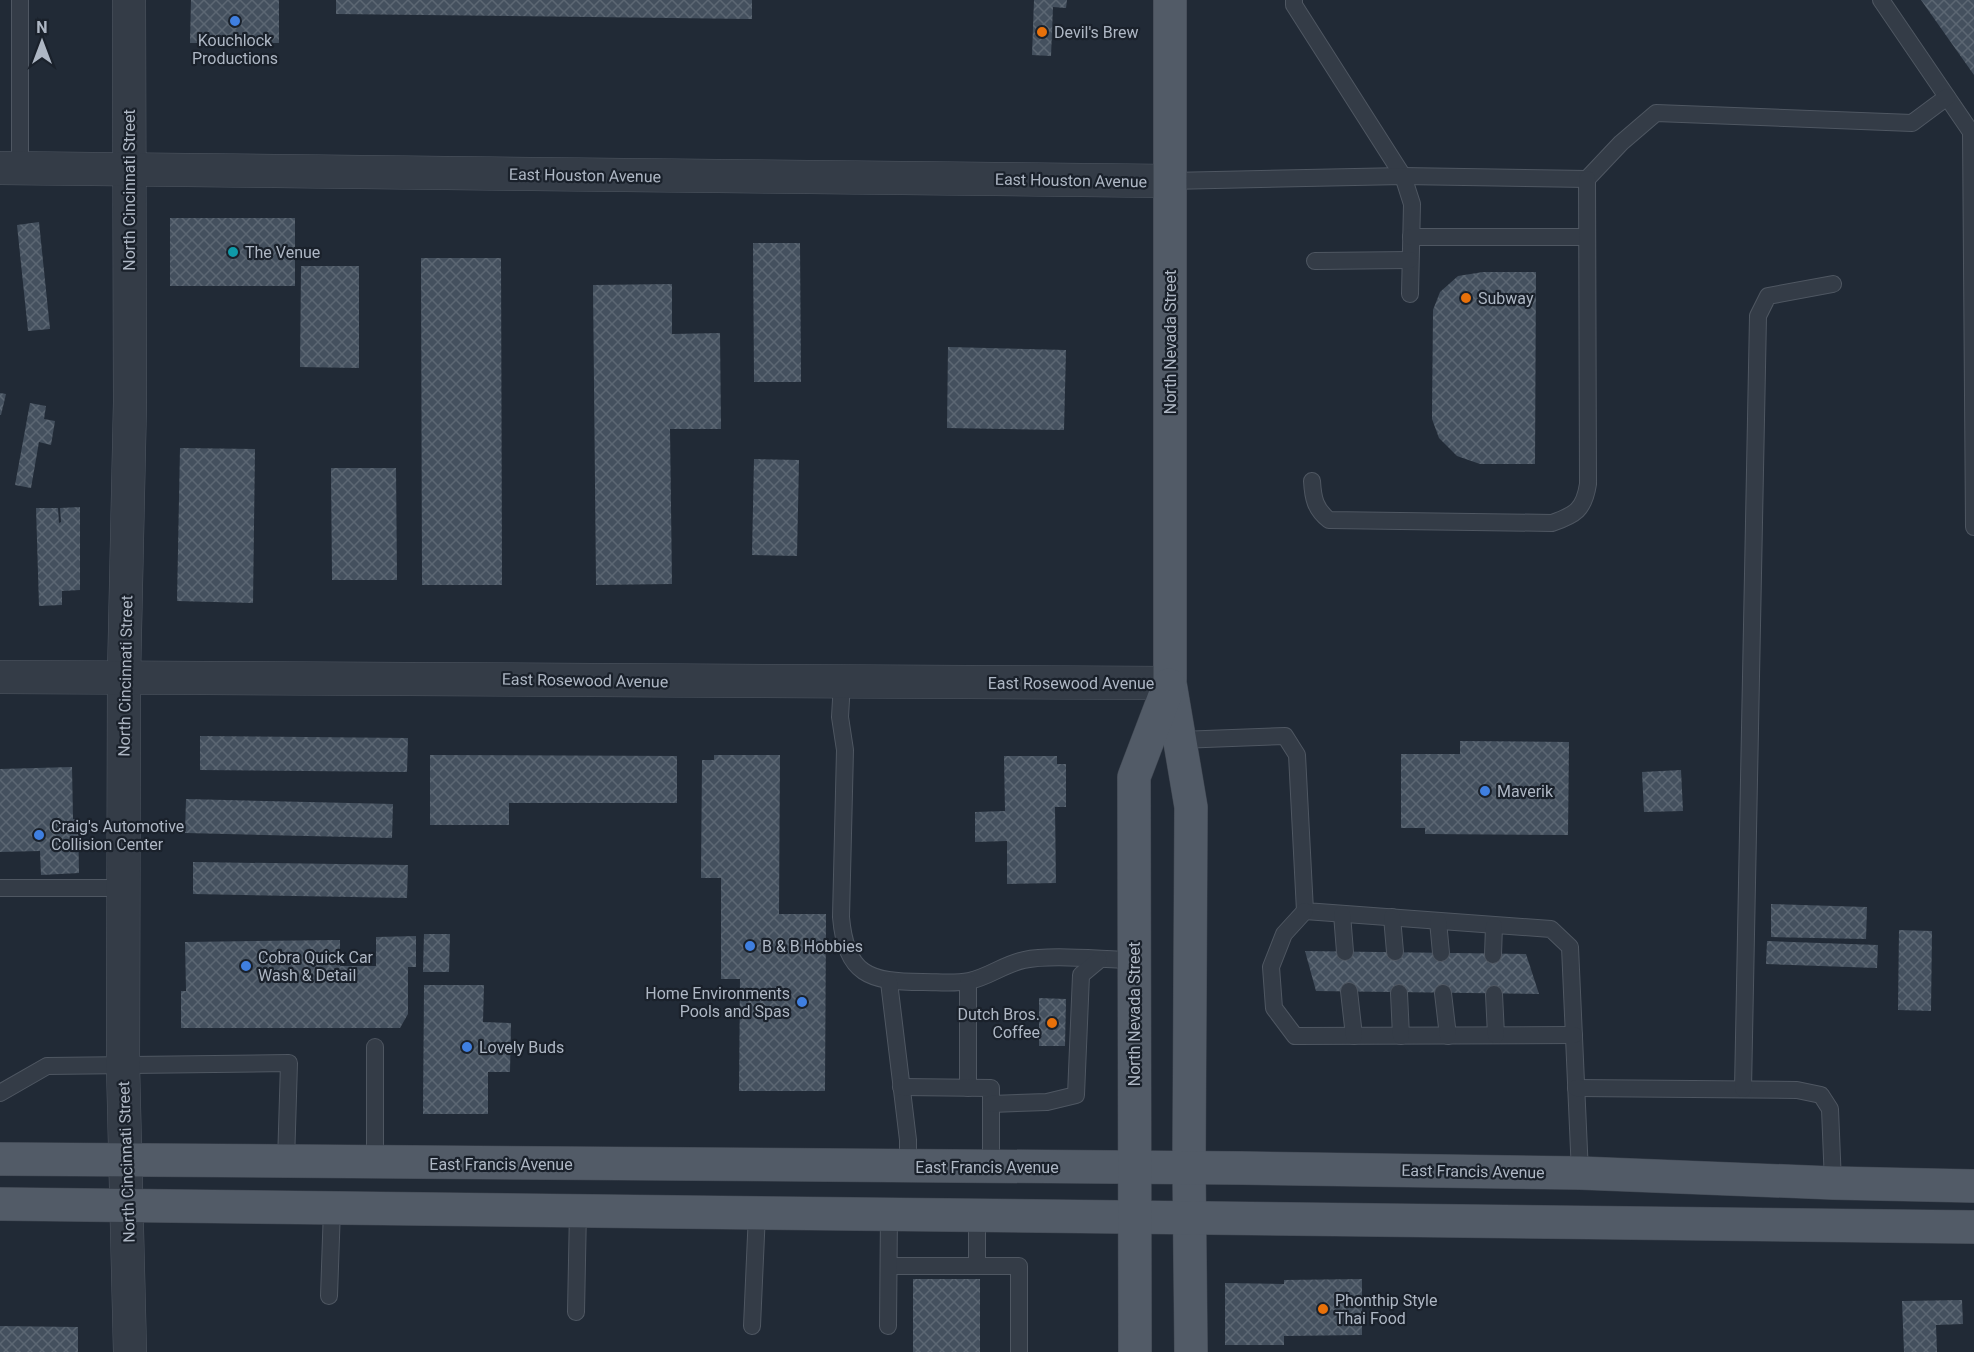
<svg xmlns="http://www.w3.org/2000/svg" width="1974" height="1352" font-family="Roboto,sans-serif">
  <defs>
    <pattern id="building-cross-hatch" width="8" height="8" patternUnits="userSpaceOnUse" patternTransform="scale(1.5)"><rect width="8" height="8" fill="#44505e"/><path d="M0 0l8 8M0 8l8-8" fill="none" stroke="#5c6773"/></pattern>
  </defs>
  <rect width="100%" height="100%" fill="#212a36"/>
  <!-- building -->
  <g fill="url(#building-cross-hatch)">
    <path d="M191,0H279V43H190Z"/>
    <path d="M336,0H752V19L336,14Z"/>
    <path d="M1034,0H1067L1066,8L1053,7L1051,56L1032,55Z"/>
    <path d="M1921,0H1974V75Z"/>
    <rect x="170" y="218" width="125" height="68"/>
    <path d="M39,222L50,329L28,331L17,225Z"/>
    <path d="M753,243H800L801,382H754Z"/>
    <path d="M421,258H501L502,585H422Z"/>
    <path d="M301,266H359V368L300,367Z"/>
    <path d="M1483,272H1536L1535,464H1480L1457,456L1439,438L1432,419L1433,310L1440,292L1458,276Z"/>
    <path d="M672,284V334L720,333L721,429H670L672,584L596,585L593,285Z"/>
    <path d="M948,347L1066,350L1064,430L947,428Z"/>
    <path d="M0,393L6,394L1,415H0Z"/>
    <path d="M30,403L46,406L44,419L55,421L51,445L39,442L31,488L15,485Z"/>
    <path d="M180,448L255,449L253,603L177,601Z"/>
    <path d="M754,459L799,460L797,556L752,555Z"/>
    <path d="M331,468H396L397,580H332Z"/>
    <path d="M80,507V590L62,591V605L39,606L36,508H58L59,523L61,522L60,508Z"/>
    <path d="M200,736L408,738L407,772L200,770Z"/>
    <path d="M1460,741L1569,742L1568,835L1425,834V828H1401V754H1460Z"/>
    <path d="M430,755L677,756V803H509V825H430Z"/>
    <path d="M714,755H780L779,914H826L825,1091H739L740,979H721V878H701L702,760H714Z"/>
    <path d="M1004,756H1057V764H1066V807H1055L1056,883L1007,884V841L975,842V812L1005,811Z"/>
    <path d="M72,767L73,819H78L79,873L41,875L40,851L0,852V769Z"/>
    <path d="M1681,770L1683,811L1644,812L1642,772Z"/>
    <path d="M186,799L393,804L392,838L185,833Z"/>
    <path d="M193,862L408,865L407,898L193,894Z"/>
    <path d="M1771,904L1867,907L1866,939L1771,937Z"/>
    <path d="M1899,930L1932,931L1931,1011L1898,1010Z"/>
    <path d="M424,934H450L449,972H423Z"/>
    <path d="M416,936V967H408V1014L400,1028H181V991H186L185,942L340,940V966H376V937Z"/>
    <path d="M1767,941L1878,945L1877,968L1766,964Z"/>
    <path d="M1305,951L1526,954L1539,994L1316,991Z"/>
    <path d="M424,985H484L483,1022L511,1023L510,1072H488V1114H423Z"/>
    <path d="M1039,998L1066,999L1065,1046H1039Z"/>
    <rect x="913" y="1279" width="67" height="73"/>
    <path d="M1362,1279V1335L1284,1336V1345H1225V1283L1284,1284V1280Z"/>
    <path d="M1962,1300L1963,1324L1936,1325L1937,1352H1904L1902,1301Z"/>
    <path d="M0,1326L78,1327V1352H0Z"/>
  </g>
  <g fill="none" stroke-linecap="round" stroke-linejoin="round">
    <defs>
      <g id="lane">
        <path d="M20,0V168"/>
        <path d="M1294,0V5L1403,176L1412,204L1410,294"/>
        <path d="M1881,0L1971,132L1974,527"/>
        <path d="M1170,181L1403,176L1587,179L1621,143L1656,113L1912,123L1947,97"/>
        <path d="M1411,237H1587"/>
        <path d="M1315,261L1410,260"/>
        <path d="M1312,481C1313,498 1315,509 1329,520L1552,523C1575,515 1584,510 1588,484L1587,179"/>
        <path d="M842,682L840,717L845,750L841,917C846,975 869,982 923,982C938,982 955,984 969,981C989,977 1004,964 1024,960C1052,954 1104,960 1134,960"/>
        <path d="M1179,740L1285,736L1297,755L1305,911L1551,929L1570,947L1580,1173"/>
        <path d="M0,888H123"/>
        <path d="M1305,911L1284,934L1271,967L1274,1008L1295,1036L1574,1035"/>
        <path d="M1342,914L1345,952"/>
        <path d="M1392,917L1395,952"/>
        <path d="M1438,921L1441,953"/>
        <path d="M1493,955L1494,926"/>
        <path d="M889,982L908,1140V1167"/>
        <path d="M968,982V1088"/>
        <path d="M1349,991L1354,1036"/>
        <path d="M1399,993L1401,1036"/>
        <path d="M1443,993L1448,1036"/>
        <path d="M1494,994L1496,1035"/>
        <path d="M901,1087L991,1088V1165"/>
        <path d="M1576,1088L1797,1090L1821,1095L1830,1109L1833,1183"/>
        <path d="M1743,1089L1758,316L1768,296L1833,284"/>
        <path d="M0,1093L47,1066L289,1063L286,1162"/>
        <path d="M991,1104L1047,1102L1076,1095L1081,975L1099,960"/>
        <path d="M375,1163V1047"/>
        <path d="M977,1215V1266"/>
        <path d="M889,1266H1019V1352"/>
        <path d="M329,1296L332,1208"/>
        <path d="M576,1312L578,1210"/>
        <path d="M752,1326L757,1213"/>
        <path d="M888,1326L889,1214"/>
      </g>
      <g id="street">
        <path d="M129,0L130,402L124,676L123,1065L130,1352"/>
        <path d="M0,168L1170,181"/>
        <path d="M0,677L1170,683"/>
      </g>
      <g id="primary">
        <path d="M1170,0V683L1191,807L1189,1167L1191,1352"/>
        <path d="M0,1159L1241,1168L1580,1173L1833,1183L1974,1186"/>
        <path d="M0,1204L1974,1227"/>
        <path d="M1135,1352L1134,777L1169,685"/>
      </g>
    </defs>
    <!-- lane casing -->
    <use href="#lane" stroke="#4f5762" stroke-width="18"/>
    <!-- street casing -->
    <use href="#street" stroke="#4f5762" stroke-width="34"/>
    <!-- primary casing -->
    <use href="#primary" stroke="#3e4550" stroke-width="34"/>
    <!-- lane -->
    <use href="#lane" stroke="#343c47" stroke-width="16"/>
    <!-- street -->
    <use href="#street" stroke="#343c47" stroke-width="33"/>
    <!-- primary -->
    <use href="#primary" stroke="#525b67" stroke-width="33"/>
  </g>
  <!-- markers -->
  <g fill="#3f7fe0" stroke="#1a212b" stroke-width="2">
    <circle cx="235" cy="21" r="6"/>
    <circle cx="1485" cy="791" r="6"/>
    <circle cx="39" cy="835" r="6"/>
    <circle cx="750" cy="946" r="6"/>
    <circle cx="246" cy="966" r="6"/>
    <circle cx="802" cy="1002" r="6"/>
    <circle cx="467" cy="1047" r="6"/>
  </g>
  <g fill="#e8710a" stroke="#1a212b" stroke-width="2">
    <circle cx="1042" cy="32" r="6"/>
    <circle cx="1466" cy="298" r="6"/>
    <circle cx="1052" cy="1023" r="6"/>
    <circle cx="1323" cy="1309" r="6"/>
  </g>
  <circle fill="#0f9aa8" stroke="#1a212b" stroke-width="2" cx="233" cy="252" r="6"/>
  <g text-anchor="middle" stroke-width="4.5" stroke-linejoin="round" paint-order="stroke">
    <!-- poi labels -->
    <g font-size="16" fill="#aeb7c4" stroke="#1a212b" text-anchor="start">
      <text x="1054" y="38">Devil's Brew</text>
      <text x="235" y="46" text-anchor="middle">Kouchlock<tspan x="235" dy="18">Productions</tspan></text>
      <text x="245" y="258">The Venue</text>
      <text x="1478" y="304">Subway</text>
      <text x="1497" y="797">Maverik</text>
      <text x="51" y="832">Craig's Automotive<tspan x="51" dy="18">Collision Center</tspan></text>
      <text x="762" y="952">B &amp; B Hobbies</text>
      <text x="258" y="963">Cobra Quick Car<tspan x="258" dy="18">Wash &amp; Detail</tspan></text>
      <text x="790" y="999" text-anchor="end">Home Environments<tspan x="790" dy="18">Pools and Spas</tspan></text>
      <text x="1040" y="1020" text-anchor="end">Dutch Bros.<tspan x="1040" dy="18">Coffee</tspan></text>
      <text x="479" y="1053">Lovely Buds</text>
      <text x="1335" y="1306">Phonthip Style<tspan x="1335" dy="18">Thai Food</tspan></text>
    </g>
    <!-- street labels -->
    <g font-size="16" fill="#aeb7c4" stroke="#1a212b">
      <text transform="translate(585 175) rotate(1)" y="6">East Houston Avenue</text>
      <text transform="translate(1071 180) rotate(1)" y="6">East Houston Avenue</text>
      <text transform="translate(129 190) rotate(-90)" y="6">North Cincinnati Street</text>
      <text transform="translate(1170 342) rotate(-90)" y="6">North Nevada Street</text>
      <text transform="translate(125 676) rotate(-89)" y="6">North Cincinnati Street</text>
      <text transform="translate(585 680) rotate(1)" y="6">East Rosewood Avenue</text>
      <text x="1071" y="689">East Rosewood Avenue</text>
      <text transform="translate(1134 1014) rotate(-90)" y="6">North Nevada Street</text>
      <text transform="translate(126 1162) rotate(-92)" y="6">North Cincinnati Street</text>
      <text x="501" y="1170">East Francis Avenue</text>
      <text x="987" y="1173">East Francis Avenue</text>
      <text transform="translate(1473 1171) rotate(1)" y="6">East Francis Avenue</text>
    </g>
  </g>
  <!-- north arrow -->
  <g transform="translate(42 42)" stroke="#1a212b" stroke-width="4.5" paint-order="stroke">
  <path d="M0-4.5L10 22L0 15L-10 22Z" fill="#aeb7c4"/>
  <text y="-9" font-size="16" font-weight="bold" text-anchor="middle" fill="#aeb7c4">N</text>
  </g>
</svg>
